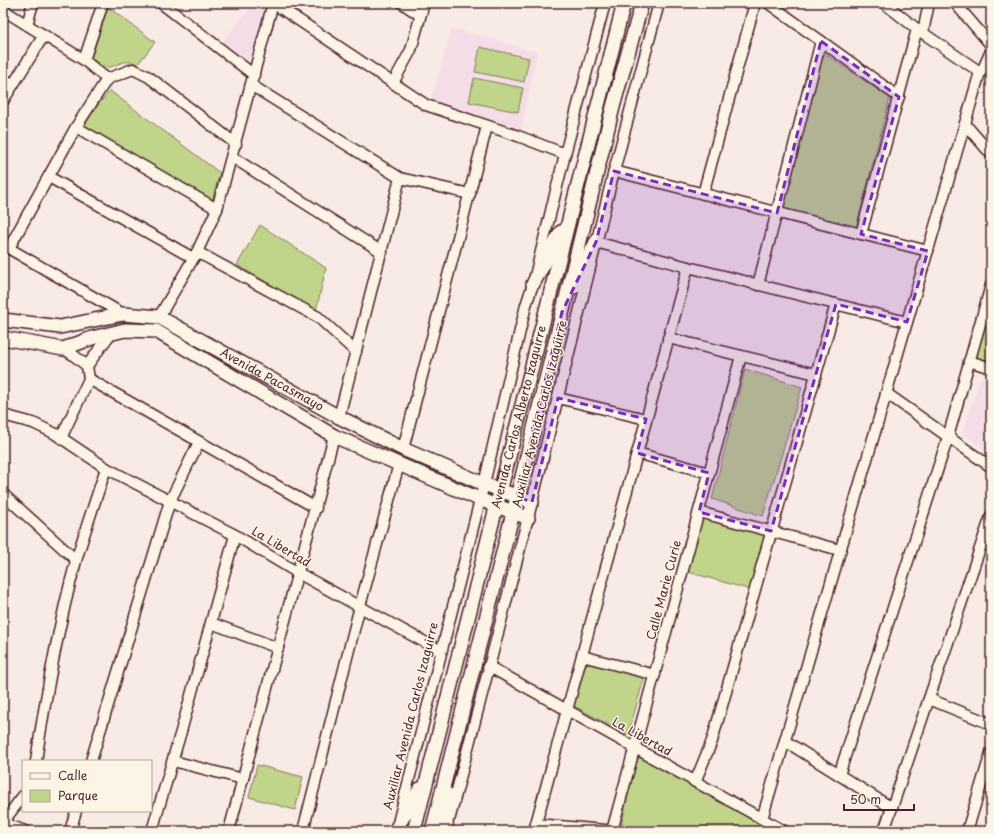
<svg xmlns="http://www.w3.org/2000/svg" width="994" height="834" font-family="'Playpen Sans',sans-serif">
  <rect width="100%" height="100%" fill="#f8eae5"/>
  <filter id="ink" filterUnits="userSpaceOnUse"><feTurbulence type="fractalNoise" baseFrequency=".025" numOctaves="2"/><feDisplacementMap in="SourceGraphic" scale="8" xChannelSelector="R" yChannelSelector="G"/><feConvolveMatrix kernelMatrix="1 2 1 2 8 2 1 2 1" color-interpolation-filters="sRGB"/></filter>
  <g filter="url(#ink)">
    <!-- built -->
    <g fill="#f4dde6">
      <path d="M255,3L265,9L249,62L223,41Z"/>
      <path d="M452,28L537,52L521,130L431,101Z"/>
      <path d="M981,377L991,380V454L963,433Z"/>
    </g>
    <!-- green -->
    <g fill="#c0d48a" stroke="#857a5a">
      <path d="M108,7L155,42L138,64C119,57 117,69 105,67C101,66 95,61 91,59Z"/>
      <path d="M480,47L529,58L524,82L475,72Z"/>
      <path d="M822,52L890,98L856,228L782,210Z"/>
      <path d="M474,78L523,88L518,112L469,102Z"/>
      <path d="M110,91L220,173L212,201L84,126L100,102Z"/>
      <path d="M260,225L326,268L316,311L237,265Z"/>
      <path d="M991,300V364L974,359Z"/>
      <path d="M745,369L802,387L763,516L712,499Z"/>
      <path d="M700,516L767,534L751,590L685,571Z"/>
      <path d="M587,659L645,675L628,735L574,706Z"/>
      <path d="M637,756L774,831H687L621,826Z"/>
      <path d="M257,765L303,777L295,810L249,797Z"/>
    </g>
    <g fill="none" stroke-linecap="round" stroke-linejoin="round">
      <defs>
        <g id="minor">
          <path d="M161,3L254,75"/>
          <path d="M402,3L420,15"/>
          <path d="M768,3L899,97"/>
          <path d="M955,3L991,45"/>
          <path d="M3,10L84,60L107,79"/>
          <path d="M27,25L33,3"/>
          <path d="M923,32L929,3"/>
          <path d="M84,60L103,3"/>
          <path d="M980,72L983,69L991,51"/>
          <path d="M3,78L13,85"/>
          <path d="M393,83L411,50L424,3"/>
          <path d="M251,85L400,178L470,194"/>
          <path d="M3,101L44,35"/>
          <path d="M965,124L991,154"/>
          <path d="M76,127L217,209"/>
          <path d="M232,157L382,252"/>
          <path d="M614,171L928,251"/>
          <path d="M49,177L193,258"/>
          <path d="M703,194L755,3"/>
          <path d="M861,234L917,29"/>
          <path d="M596,242L688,267L907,322"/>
          <path d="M3,245L123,314"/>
          <path d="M9,248L76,127L107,79L133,69L149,77L236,144"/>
          <path d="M197,252L318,317L356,352"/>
          <path d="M758,285L821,41"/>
          <path d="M159,317L197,252L217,209L273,3L426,105L518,136L565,154"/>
          <path d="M668,338L816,374"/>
          <path d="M969,361L991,368"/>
          <path d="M87,366L111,333"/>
          <path d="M89,379L316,508"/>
          <path d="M886,393L991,467"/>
          <path d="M558,398L646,419"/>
          <path d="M3,415L33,423L54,433L106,468L235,535L298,573L441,651"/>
          <path d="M339,417L400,178"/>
          <path d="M61,438L89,379L87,366L72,354L63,349"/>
          <path d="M403,449L487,126"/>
          <path d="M637,453L709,473"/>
          <path d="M3,494L76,560"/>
          <path d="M699,512L840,550"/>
          <path d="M211,623L278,648"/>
          <path d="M582,656L655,675"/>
          <path d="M488,666L784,831"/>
          <path d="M929,699L991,724"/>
          <path d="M785,741L892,808"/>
          <path d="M36,761C46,694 58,626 76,561C85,530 96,499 106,468"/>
          <path d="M91,761L170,501L199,442"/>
          <path d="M173,761L243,779"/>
          <path d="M839,775L948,437L991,285"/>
          <path d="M695,782L712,741L836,304"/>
          <path d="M450,817L532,502L614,171L659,3"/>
          <path d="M399,819L484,484L526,305L533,284L565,154L605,3"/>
          <path d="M762,819L980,72L917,29L884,3"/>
          <path d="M3,822L23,796"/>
          <path d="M3,823L25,831"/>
          <path d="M536,824L616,831"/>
          <path d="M70,831L76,811"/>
          <path d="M152,831L182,728L235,535"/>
          <path d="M229,831L334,436"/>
          <path d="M303,831L360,606L399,464"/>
          <path d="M534,831L688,267"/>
          <path d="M612,831L741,356"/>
          <path d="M884,831L991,516"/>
          <path d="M967,831L991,753"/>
        </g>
        <g id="major">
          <path d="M533,284L561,232"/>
          <path d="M574,287L596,242"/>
          <path id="s1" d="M3,320L60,327L123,314L159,317L339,417L403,449L484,484L532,502"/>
          <path d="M3,338L63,349L92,338L125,330L156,331L334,436L479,499L528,518"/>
          <path d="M396,829L420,789"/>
          <path d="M446,830L447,794"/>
          <path id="s2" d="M414,831L624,3"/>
          <path d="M432,831L517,497L613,107L642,3"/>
        </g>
      </defs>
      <!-- minor casing -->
      <use href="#minor" stroke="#4a1f2b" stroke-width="13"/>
      <!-- major casing -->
      <use href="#major" stroke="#4a1f2b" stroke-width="16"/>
      <!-- minor -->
      <use href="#minor" stroke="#fcf5e5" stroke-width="10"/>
      <!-- major -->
      <use href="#major" stroke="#fcf5e5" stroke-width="13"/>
    </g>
  </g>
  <!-- marked area -->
  <path fill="#7b2cbf" fill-opacity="0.2" stroke="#7b2cbf" stroke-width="3" stroke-dasharray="8 5" stroke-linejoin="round" d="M821,41L899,97L861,234L928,251L907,322L836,304L771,531L699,512L709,473L637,453L646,419L558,398L532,502L517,497L562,312L596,242L614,171L777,213Z"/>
  <g text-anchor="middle" stroke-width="3" stroke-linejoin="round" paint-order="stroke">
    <!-- street labels -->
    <g font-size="12" fill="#4a1f2b" stroke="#fcf5e5">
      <text dy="4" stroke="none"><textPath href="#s1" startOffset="287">Avenida Pacasmayo</textPath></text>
      <text transform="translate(540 414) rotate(-76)" y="4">Auxiliar Avenida Carlos Izaguirre</text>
      <text dy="4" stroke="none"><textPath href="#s2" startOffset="427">Avenida Carlos Alberto Izaguirre</textPath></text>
      <text transform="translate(281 547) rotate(31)" y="4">La Libertad</text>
      <text transform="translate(664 590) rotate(-75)" y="4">Calle Marie Curie</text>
      <text transform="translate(411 716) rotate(-76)" y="4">Auxiliar Avenida Carlos Izaguirre</text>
      <text transform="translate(642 737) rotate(29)" y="4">La Libertad</text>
    </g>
  </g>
  <!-- margin -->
  <rect width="994" height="834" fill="none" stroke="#fcf5e5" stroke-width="16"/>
  <rect x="8" y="8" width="978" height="818" fill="none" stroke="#4a1f2b" stroke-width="1.5" filter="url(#ink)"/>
  <!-- legend -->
  <rect x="22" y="760" width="130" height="52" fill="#fcf5e5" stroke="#b59f9b"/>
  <rect x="30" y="773" width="20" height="6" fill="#fcf5e5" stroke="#b59f9b"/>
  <text x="58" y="780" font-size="12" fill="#4a1f2b">Calle</text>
  <rect x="30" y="790" width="20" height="12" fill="#c0d48a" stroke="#b59f9b"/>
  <text x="58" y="800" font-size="12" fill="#4a1f2b">Parque</text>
  <!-- scale -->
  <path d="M844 804v6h70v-6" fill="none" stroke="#4a1f2b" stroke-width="2"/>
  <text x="850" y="804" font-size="12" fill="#4a1f2b" stroke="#fcf5e5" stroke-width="3" paint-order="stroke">50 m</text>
</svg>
